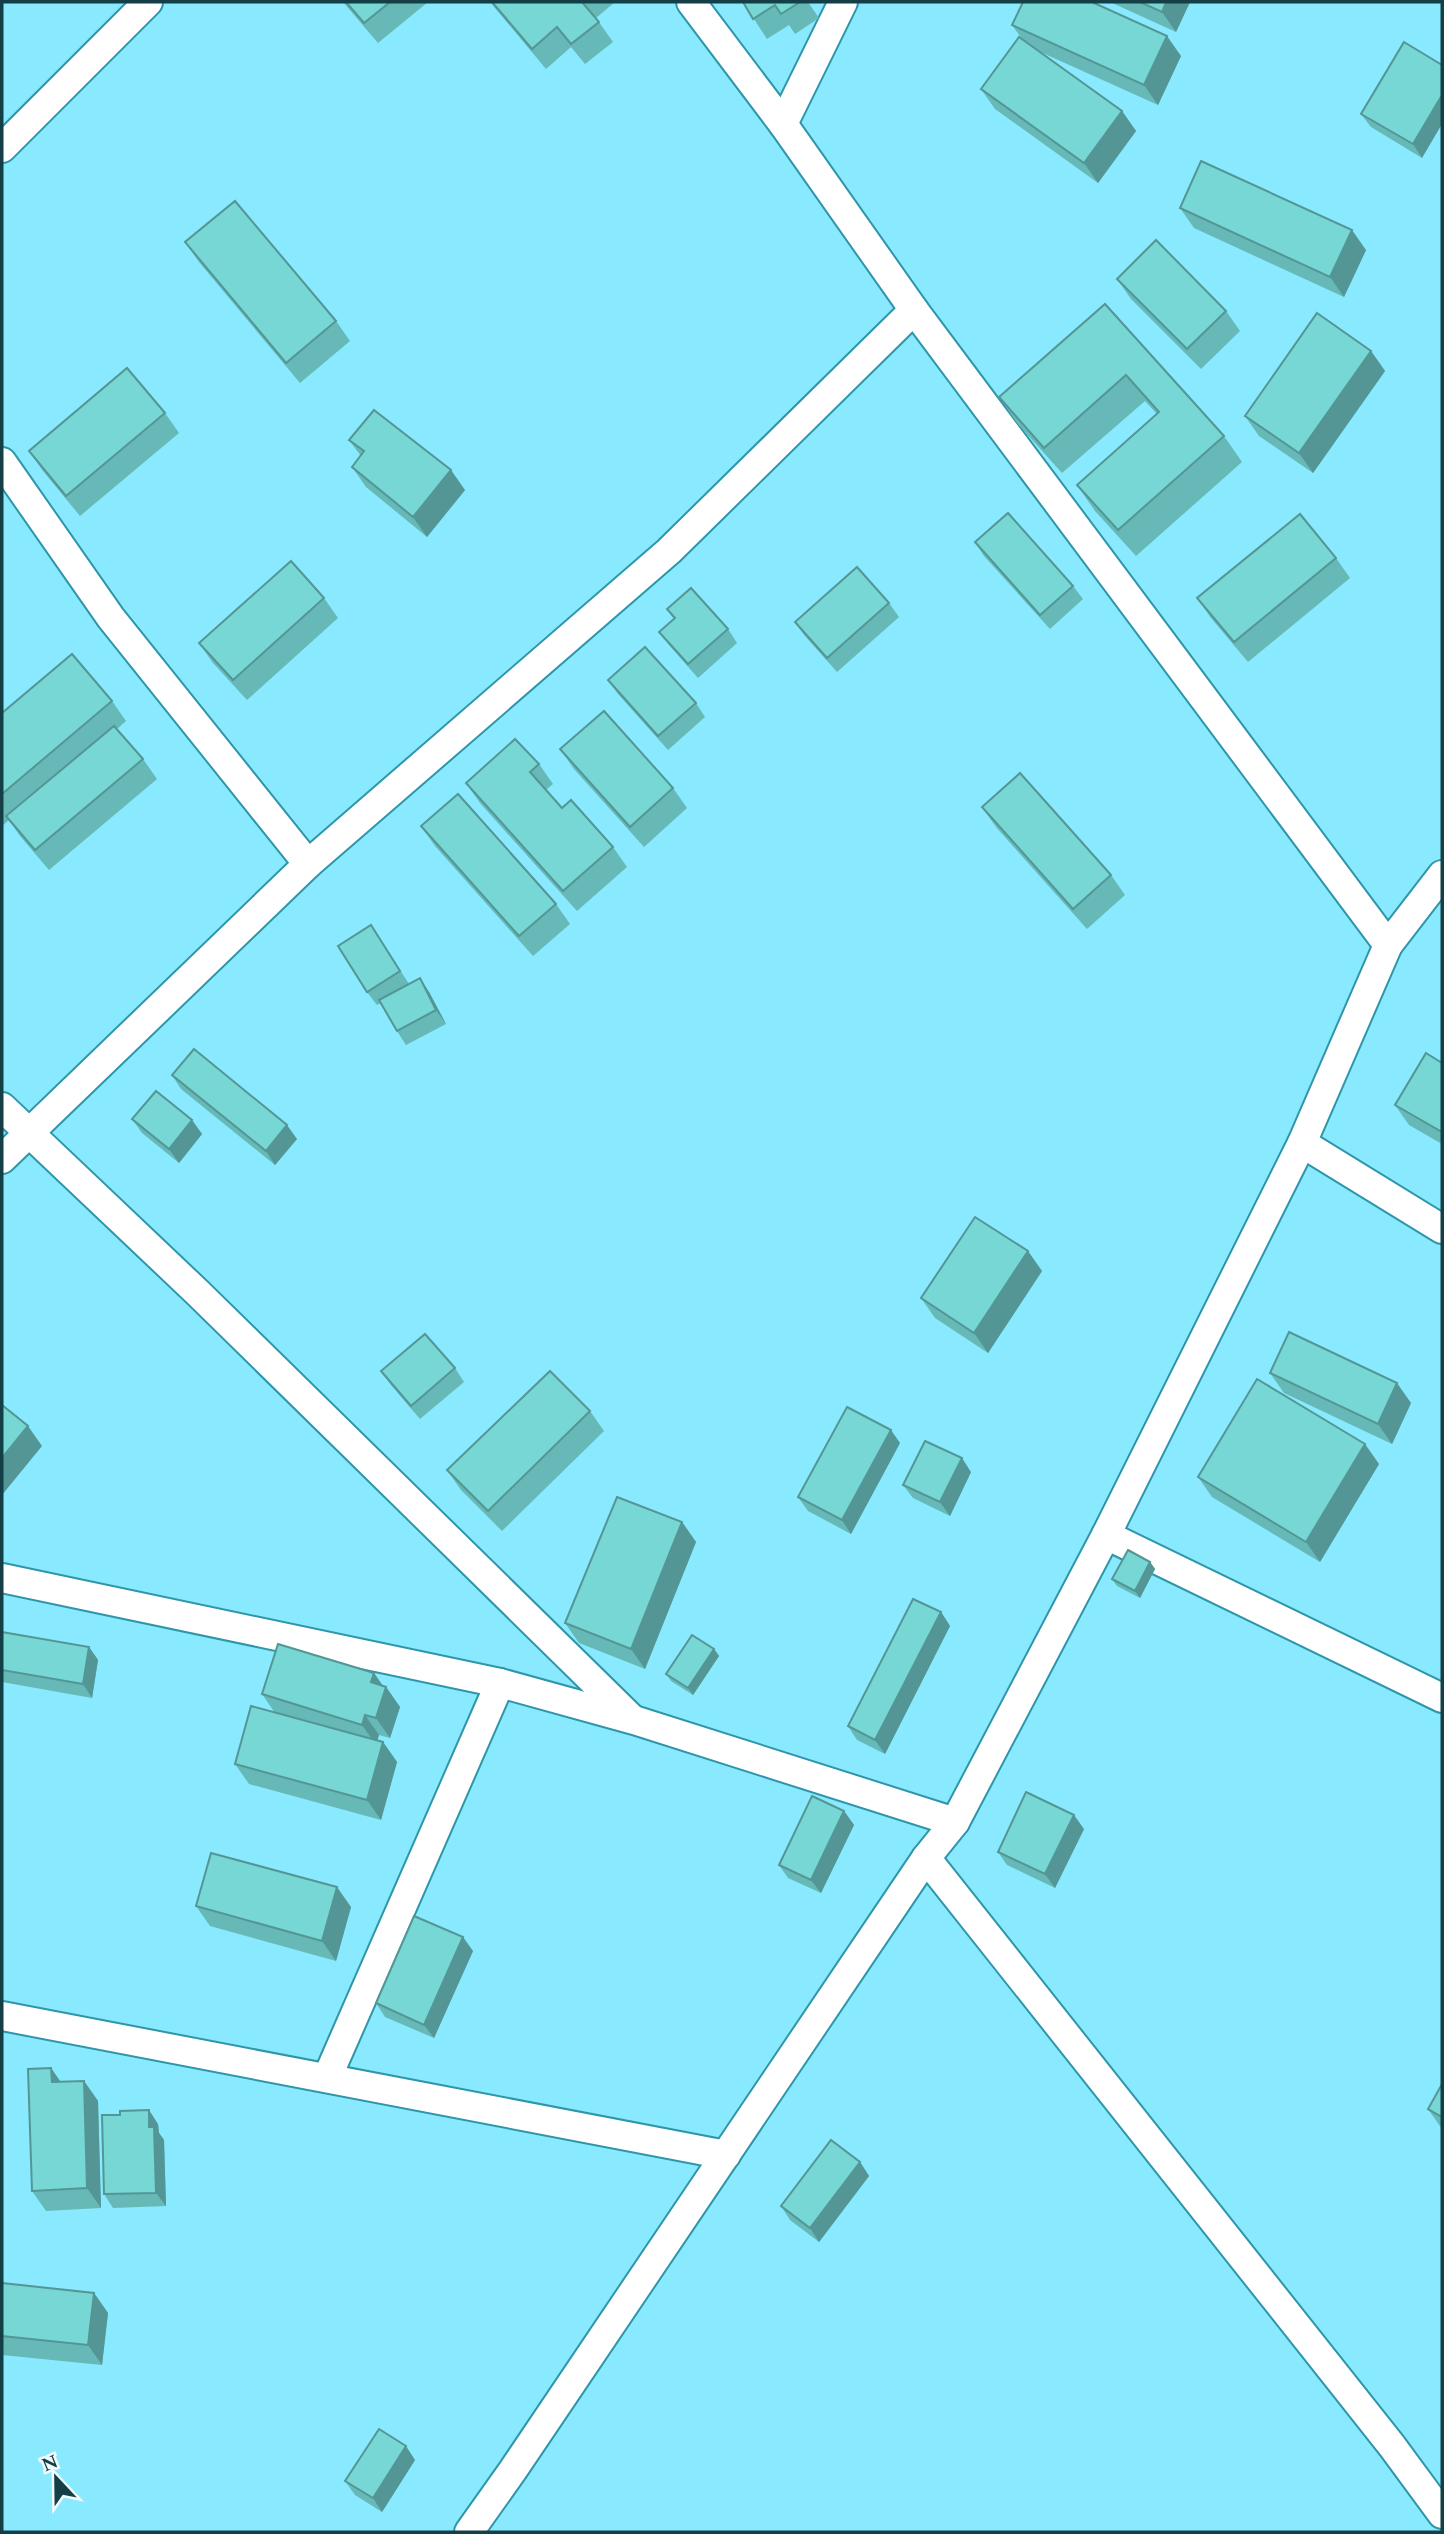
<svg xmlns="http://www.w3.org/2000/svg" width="1444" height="2534" font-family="Spectral,serif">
  <rect width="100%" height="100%" fill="#89e9fe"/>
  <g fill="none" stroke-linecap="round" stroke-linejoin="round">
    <defs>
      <g id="street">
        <path d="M691,2L783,124L914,310L1388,945"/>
        <path d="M783,124L843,2"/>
        <path d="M2,148L148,2"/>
        <path d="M2,462L111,618L308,864"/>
        <path d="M2,1107L198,1293L630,1717"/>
        <path d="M1302,1143L1442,1229"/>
        <path d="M2,1159L308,864L669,551L914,310"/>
        <path d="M1106,1535L1442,1698"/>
        <path d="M2,1578L500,1683L634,1720L955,1822"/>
        <path d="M926,1858L1392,2446L1442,2514"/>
        <path d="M2,2016L726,2155"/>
        <path d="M327,2078L500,1683"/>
        <path d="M469,2532L513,2470L926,1858L955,1822L1106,1535L1302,1143L1388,945L1442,875"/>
      </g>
    </defs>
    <!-- street casing -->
    <use href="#street" stroke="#2f96aa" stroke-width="32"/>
    <!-- street -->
    <use href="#street" stroke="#fff" stroke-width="28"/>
  </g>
  <!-- wall -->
  <g fill="#66b9b7">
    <path d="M343,2H428L378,43Z"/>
    <path d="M490,2H615L596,18L613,42L585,64L571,47L546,69Z"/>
    <path d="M743,2H808L819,18L795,34L789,25L767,39Z"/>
    <path d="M1110,2H1190L1176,32Z"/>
    <path d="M1012,25L1181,56L1158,105L1036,50L1122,111L1136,131L1098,183L995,109L981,89L1022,39Z"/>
    <path d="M1442,65L1422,158L1371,127L1361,114Z"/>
    <path d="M1180,208L1366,250L1344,297L1194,228Z"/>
    <path d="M185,242L336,321L350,341L300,383L199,262Z"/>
    <path d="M1117,279L1226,311L1240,331L1201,369L1131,299Z"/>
    <path d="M1105,304L1224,436L1242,462L1136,556L1095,511L1077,485L1157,414L1145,401L1062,473L1017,423L999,397Z"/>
    <path d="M1371,351L1385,371L1313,473L1259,436L1245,416Z"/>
    <path d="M165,413L179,433L80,516L43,471L29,451Z"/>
    <path d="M349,440L465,490L427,537L366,487L352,467L361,456Z"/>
    <path d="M975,542L1073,586L1083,599L1050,629L984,556Z"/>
    <path d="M1336,558L1350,578L1248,662L1211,618L1197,598Z"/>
    <path d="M324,598L338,618L247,700L213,663L199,643Z"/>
    <path d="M889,603L899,617L837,672L804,635L795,622Z"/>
    <path d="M667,609L728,629L737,643L698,678L669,645L659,632L674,619Z"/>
    <path d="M608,680L696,703L705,717L668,750L618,694Z"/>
    <path d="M112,701L126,721L117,729L143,759L157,779L49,870L20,836L9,820L2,826V713Z"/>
    <path d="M560,749L673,788L687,808L644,847L574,769Z"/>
    <path d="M539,764L553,784L546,790L562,808L613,847L627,867L577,911L480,803L466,783Z"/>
    <path d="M982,807L1111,875L1125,895L1087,929L996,827Z"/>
    <path d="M421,826L556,904L570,924L533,956L435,846Z"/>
    <path d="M371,925L409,984L429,992L446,1024L406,1045L397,1031L381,1003L377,1005L367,992Z"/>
    <path d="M1442,1063V1144L1409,1125L1395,1105Z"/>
    <path d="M172,1075L297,1139L275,1165L181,1089Z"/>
    <path d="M132,1119L192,1120L202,1134L179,1163L142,1133Z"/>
    <path d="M1042,1271L988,1353L935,1318L921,1298Z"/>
    <path d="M455,1368L464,1382L420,1419L391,1385L381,1371Z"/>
    <path d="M1270,1373L1411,1403L1392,1444L1284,1393Z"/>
    <path d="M590,1411L604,1431L502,1531L461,1490L447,1470Z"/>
    <path d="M900,1443L851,1534L808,1511L798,1497Z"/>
    <path d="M1379,1464L1320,1562L1212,1497L1198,1477Z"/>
    <path d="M971,1472L950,1516L913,1498L903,1485Z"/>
    <path d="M682,1522L696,1542L645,1669L579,1643L565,1623Z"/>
    <path d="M1150,1562L1155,1569L1140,1598L1117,1586L1112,1579Z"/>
    <path d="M941,1612L950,1626L885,1754L857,1740L848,1726Z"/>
    <path d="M2,1632L89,1647L98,1660L92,1698L2,1682Z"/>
    <path d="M714,1649L719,1656L693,1695L671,1681L666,1674Z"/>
    <path d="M374,1673L383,1686L386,1687L400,1707L390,1738L379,1735L377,1740L383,1742L397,1762L381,1820L249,1784L235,1764L275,1713L262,1694Z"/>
    <path d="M844,1811L854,1825L821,1893L788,1878L779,1865Z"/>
    <path d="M1084,1829L1055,1888L1007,1865L998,1852Z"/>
    <path d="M196,1906L351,1907L336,1961L210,1926Z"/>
    <path d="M473,1951L434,2038L385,2017L376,2003Z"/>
    <path d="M51,2068L60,2082L84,2081L98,2101L101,2208L46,2211L32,2191Z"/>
    <path d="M1442,2084V2129L1428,2109Z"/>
    <path d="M158,2124L159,2133L164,2140L166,2206L113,2208L104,2194Z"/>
    <path d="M860,2162L869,2176L819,2242L790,2220L781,2206Z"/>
    <path d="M2,2283L94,2293L108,2313L102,2365L2,2355Z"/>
    <path d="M415,2460L382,2512L355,2495L345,2481Z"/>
  </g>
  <!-- shaded-wall -->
  <g fill="#539695">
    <path d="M1166,2H1190L1176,32L1162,12Z"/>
    <path d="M1167,36L1181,56L1158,105L1144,85Z"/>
    <path d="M1442,95V124L1422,158L1413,144Z"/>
    <path d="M1122,111L1136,131L1098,183L1084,163Z"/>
    <path d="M1352,230L1366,250L1344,297L1330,277Z"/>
    <path d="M1371,351L1385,371L1313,473L1299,453Z"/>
    <path d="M451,470L465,490L427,537L413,517Z"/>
    <path d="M420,978L429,992L446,1024L436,1010Z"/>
    <path d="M192,1120L202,1134L179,1163L169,1149Z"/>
    <path d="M287,1125L297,1139L275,1165L266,1151Z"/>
    <path d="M1028,1251L1042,1271L988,1353L974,1333Z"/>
    <path d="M1397,1383L1411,1403L1392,1444L1378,1424Z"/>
    <path d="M28,1426L42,1446L2,1495V1458Z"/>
    <path d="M891,1430L900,1443L851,1534L842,1520Z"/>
    <path d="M1365,1444L1379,1464L1320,1562L1306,1542Z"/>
    <path d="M962,1458L971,1472L950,1516L940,1502Z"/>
    <path d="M682,1522L696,1542L645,1669L631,1649Z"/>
    <path d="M1150,1562L1155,1569L1140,1598L1135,1591Z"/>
    <path d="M941,1612L950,1626L885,1754L875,1740Z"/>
    <path d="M89,1647L98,1660L92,1698L83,1684Z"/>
    <path d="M714,1649L719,1656L693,1695L688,1688Z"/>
    <path d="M374,1673L385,1689L386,1687L400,1707L390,1738L376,1718L371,1682Z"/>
    <path d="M365,1715L379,1735L376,1745L362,1725Z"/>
    <path d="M383,1742L397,1762L381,1820L367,1800Z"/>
    <path d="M844,1811L854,1825L821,1893L811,1880Z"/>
    <path d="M1074,1815L1084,1829L1055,1888L1045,1874Z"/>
    <path d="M337,1887L351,1907L336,1961L322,1941Z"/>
    <path d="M463,1937L473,1951L434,2038L424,2025Z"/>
    <path d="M51,2068L65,2088L52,2082Z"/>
    <path d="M84,2081L98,2101L101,2208L87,2188Z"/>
    <path d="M149,2110L158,2124L159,2133L164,2140L166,2206L156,2193L149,2127Z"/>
    <path d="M860,2162L869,2176L819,2242L810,2228Z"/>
    <path d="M94,2293L108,2313L102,2365L88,2345Z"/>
    <path d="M406,2446L415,2460L382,2512L373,2498Z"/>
  </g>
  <!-- building -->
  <g fill="#77d7d5" stroke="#539695" stroke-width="2">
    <path d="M346,2H390L364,23Z"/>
    <path d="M492,2H582L599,22L571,44L557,27L532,49Z"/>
    <path d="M743,2H800L781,14L775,5L753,19Z"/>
    <path d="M1023,2H1092L1167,36L1144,85L1012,25Z"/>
    <path d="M1140,2H1166L1162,12Z"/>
    <path d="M1019,37L1122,111L1084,163L981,89Z"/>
    <path d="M1404,42L1442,65V95L1413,144L1361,114Z"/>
    <path d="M1201,161L1352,230L1330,277L1180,208Z"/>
    <path d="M235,201L336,321L286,363L185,242Z"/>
    <path d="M1156,240L1226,311L1187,349L1117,279Z"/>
    <path d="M1105,304L1224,436L1118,530L1077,485L1159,412L1126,375L1044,448L999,397Z"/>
    <path d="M1317,313L1371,351L1299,453L1245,416Z"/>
    <path d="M127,368L165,413L66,496L29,451Z"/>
    <path d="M374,410L451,470L413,517L352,467L364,451L349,440Z"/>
    <path d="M1008,513L1073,586L1040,615L975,542Z"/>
    <path d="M1300,514L1336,558L1234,642L1197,598Z"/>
    <path d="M291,561L324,598L233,680L199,643Z"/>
    <path d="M857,567L889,603L827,658L795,622Z"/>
    <path d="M691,588L728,629L688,664L659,632L675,618L667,609Z"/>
    <path d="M645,647L696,703L658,736L608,680Z"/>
    <path d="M72,654L112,701L2,794V713Z"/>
    <path d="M604,711L673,788L630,827L560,749Z"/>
    <path d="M114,726L143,759L35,850L6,816Z"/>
    <path d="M515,739L539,764L530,772L562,808L571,800L613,847L563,891L466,783Z"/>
    <path d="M1020,773L1111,875L1073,909L982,807Z"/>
    <path d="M458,794L556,904L519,936L421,826Z"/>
    <path d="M371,925L400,971L367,992L338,946Z"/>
    <path d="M420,978L436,1010L397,1031L379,1000Z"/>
    <path d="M194,1049L287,1125L266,1151L172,1075Z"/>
    <path d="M1426,1053L1442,1063V1132L1395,1105Z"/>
    <path d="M156,1091L192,1120L169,1149L132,1119Z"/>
    <path d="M975,1217L1028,1251L974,1333L921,1298Z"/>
    <path d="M1289,1332L1397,1383L1378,1424L1270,1373Z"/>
    <path d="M425,1334L455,1368L411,1406L381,1371Z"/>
    <path d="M550,1371L590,1411L488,1511L447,1470Z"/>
    <path d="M1257,1379L1365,1444L1306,1542L1198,1477Z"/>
    <path d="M2,1405L28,1426L2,1458Z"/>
    <path d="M847,1407L891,1430L842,1520L798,1497Z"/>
    <path d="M925,1441L962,1458L940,1502L903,1485Z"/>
    <path d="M617,1497L682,1522L631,1649L565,1623Z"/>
    <path d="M1128,1550L1150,1562L1135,1591L1112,1579Z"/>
    <path d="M913,1599L941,1612L875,1740L848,1726Z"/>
    <path d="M2,1632L89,1647L83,1684L2,1670Z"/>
    <path d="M692,1635L714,1649L688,1688L666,1674Z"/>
    <path d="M278,1644L374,1673L371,1682L386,1687L376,1718L365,1715L362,1725L262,1694Z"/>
    <path d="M251,1706L383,1742L367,1800L235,1764Z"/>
    <path d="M1026,1792L1074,1815L1045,1874L998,1852Z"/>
    <path d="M812,1796L844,1811L811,1880L779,1865Z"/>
    <path d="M211,1853L337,1887L322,1941L196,1906Z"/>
    <path d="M414,1916L463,1937L424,2025L376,2003Z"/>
    <path d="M51,2068L52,2082L84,2081L87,2188L32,2191L28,2069Z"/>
    <path d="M1442,2084V2117L1428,2109Z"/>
    <path d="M149,2110V2127H154L156,2193L104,2194L102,2115H120V2111Z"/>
    <path d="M831,2140L860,2162L810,2228L781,2206Z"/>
    <path d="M2,2283L94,2293L88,2345L2,2336Z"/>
    <path d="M379,2429L406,2446L373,2498L345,2481Z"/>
  </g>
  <!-- border -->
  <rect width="1444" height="2534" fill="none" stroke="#153f47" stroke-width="7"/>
  <!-- north arrow -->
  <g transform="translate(56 2478) rotate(338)" stroke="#f2fbfd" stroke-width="5" paint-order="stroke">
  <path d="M0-5L12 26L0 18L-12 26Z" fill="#153f47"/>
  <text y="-10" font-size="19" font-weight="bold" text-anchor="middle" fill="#153f47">N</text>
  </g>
</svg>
